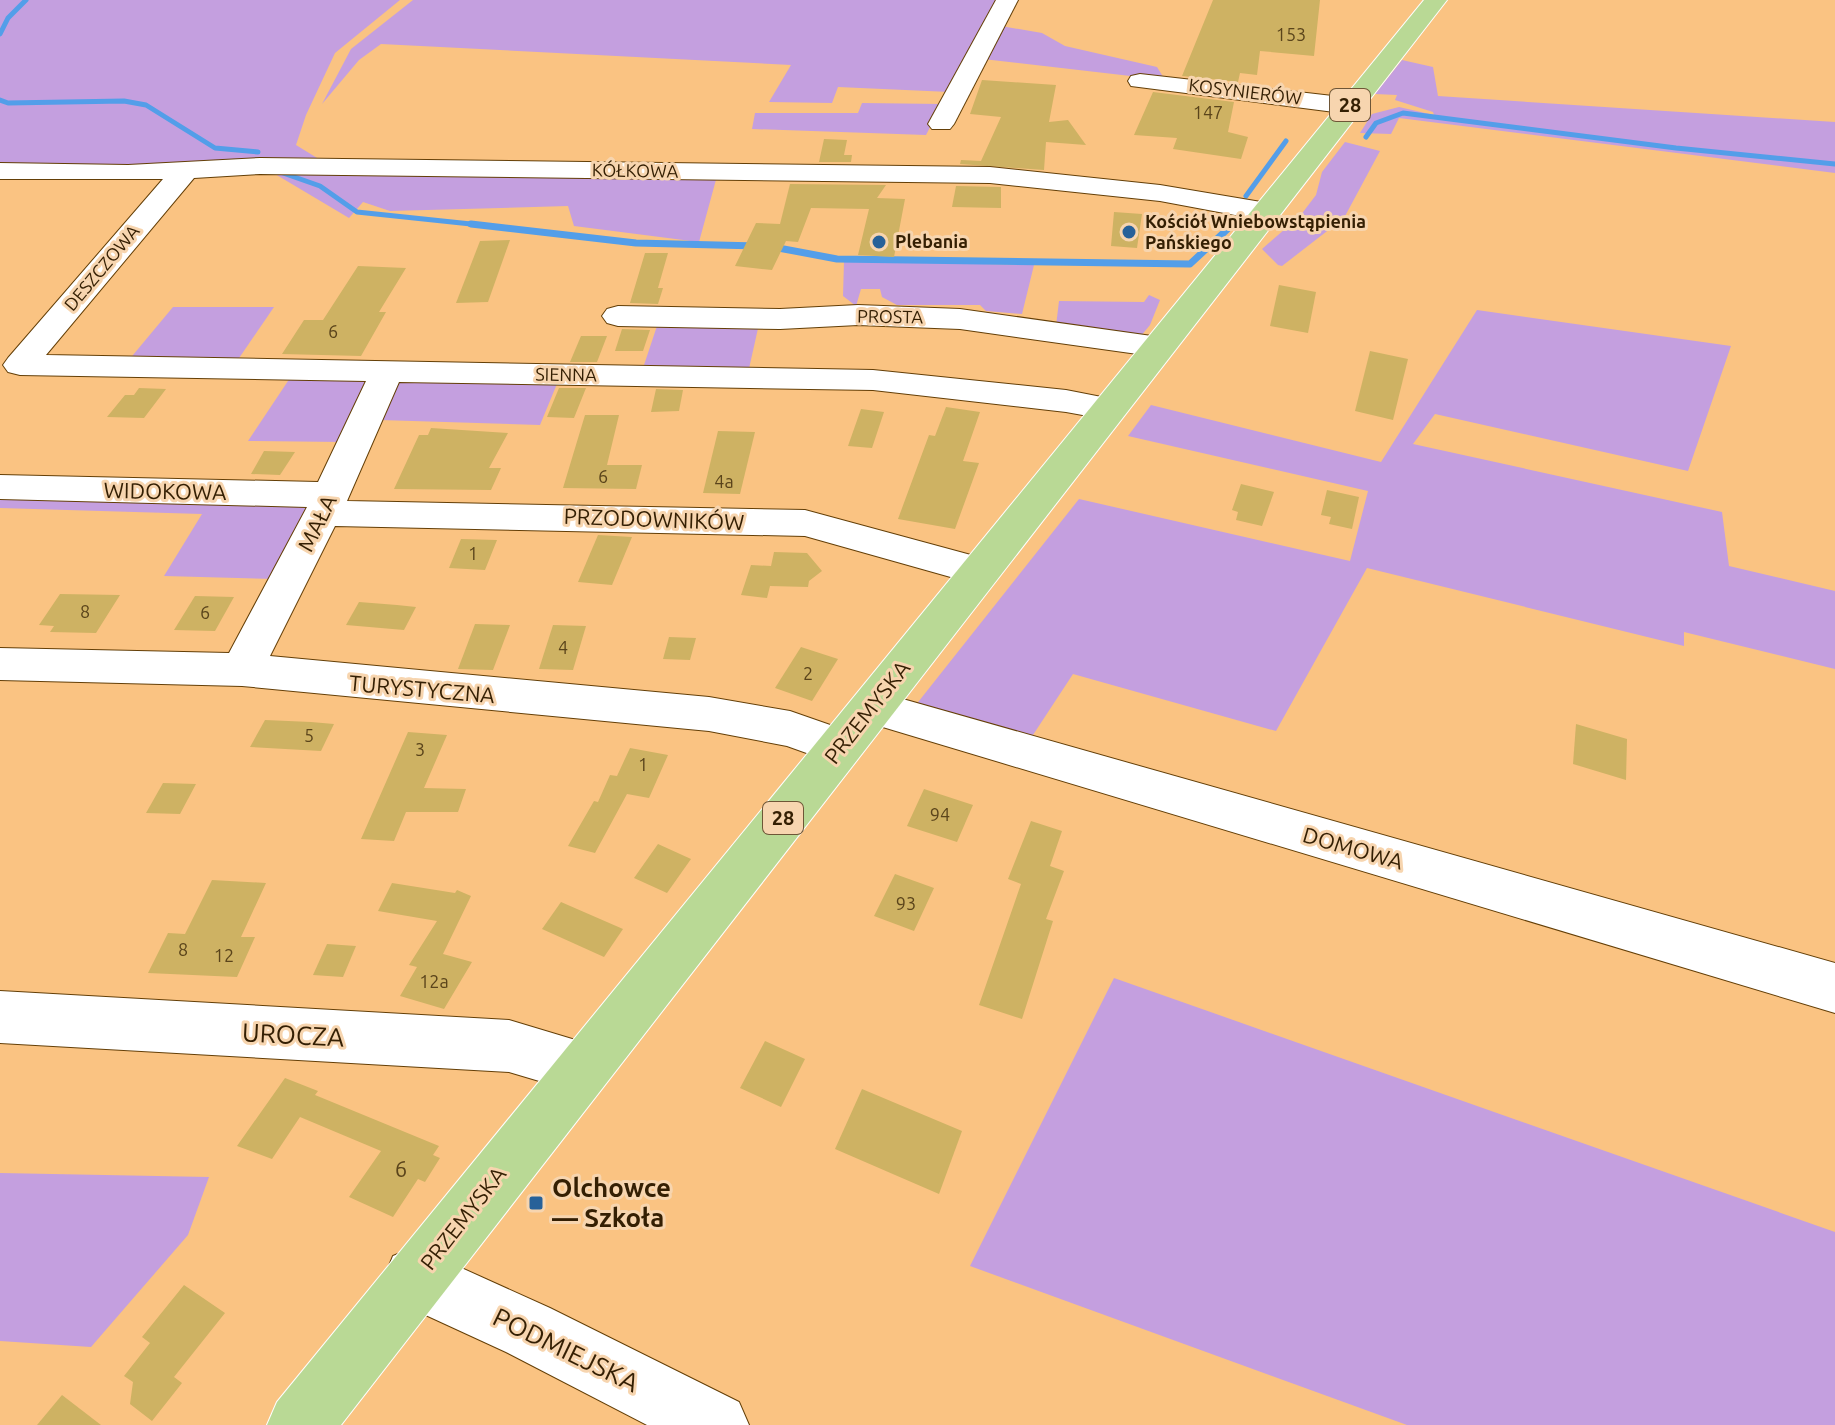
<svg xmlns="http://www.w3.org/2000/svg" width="1835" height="1425" font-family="Ubuntu,sans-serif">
  <rect width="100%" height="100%" fill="#fac382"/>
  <!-- green -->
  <g fill="#c49fdf">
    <path d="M0,0H400L335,53L306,115L296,145L322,161L109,166L0,164Z"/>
    <path d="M413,0H1000L950,92L838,87L832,103L769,102L791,65L381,44L359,60L322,104L351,49Z"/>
    <path d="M1001,26L1042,33L1065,46L1157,67L1165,80L983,59Z"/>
    <path d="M1402,60L1433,67L1438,96L1835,122V173L1399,118L1391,134L1360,133L1372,114L1399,107L1434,115L1433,112L1395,100L1397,95L1375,94Z"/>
    <path d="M862,103L942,104L926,135L752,129L755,113H858Z"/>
    <path d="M1345,142L1380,151L1344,218L1282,266L1278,265L1262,249L1300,216L1316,195L1322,172Z"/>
    <path d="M285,170L717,176L699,242L574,226L568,206L390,211L363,202L349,218L275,174Z"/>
    <path d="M844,261L1034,265L1022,314L986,311L980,305H897L882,297L880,289H861L856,306L843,296Z"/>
    <path d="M1149,295L1160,300L1150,325L1140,337L1056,326L1059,301L1144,302Z"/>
    <path d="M173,307H274L235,364L128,361Z"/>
    <path d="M1477,310L1731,346L1688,471L1435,414L1413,444L1722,512L1729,566L1835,591V669L1684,632V646L1367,568L1276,731L1073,674L1031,738L915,706L1079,499L1350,561L1368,491L1128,436L1151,405L1381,462Z"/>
    <path d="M658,323L759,324L748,373L642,371Z"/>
    <path d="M290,378L366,379L371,389L342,442L248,441Z"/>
    <path d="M395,378L559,379L540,425L380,420Z"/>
    <path d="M0,493L304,503L309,514L277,579L164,576L202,514L0,508Z"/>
    <path d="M1114,978L1835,1232V1425H1407L970,1266Z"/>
    <path d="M0,1173L209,1177L188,1235L91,1347L0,1341Z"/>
  </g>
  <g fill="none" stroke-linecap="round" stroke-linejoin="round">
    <!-- stream-far1 -->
    <g stroke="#539ee9" stroke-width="5">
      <path d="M0,34L8,18L26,0"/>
      <path d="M0,100L8,103L124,101L146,105L215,148L258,152"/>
      <path d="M1366,137L1376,123L1403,113L1676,148L1835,164"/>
      <path d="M283,173L320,186L357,212L490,226"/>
      <path d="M1246,196L1286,141"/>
      <path d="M1230,226L1244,213"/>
    </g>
    <!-- stream -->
    <g stroke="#539ee9" stroke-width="7">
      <path d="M471,224L636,243L758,246"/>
      <path d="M773,247L837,259L1190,264L1233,224"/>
    </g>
  </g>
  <!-- building -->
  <g fill="#ceb263">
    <path d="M1213,0H1320L1314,56L1260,51L1257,75L1240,73L1238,82L1182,76Z"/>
    <path d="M982,80L1056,85L1049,122L1068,120L1086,145L1046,142L1044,170L960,164L961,160L981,161L1001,117L970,114Z"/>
    <path d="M1153,92L1234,102L1228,132L1248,137L1241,159L1173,149L1177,138L1134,135Z"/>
    <path d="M824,139L847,140L844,155H852L851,162H819Z"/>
    <path d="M790,184L886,185L877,198L905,199L894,257L858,255L869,209L811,208L798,242L786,241L772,270L735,266L756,223L780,224Z"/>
    <path d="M956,186L1001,187V208L952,207Z"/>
    <path d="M1114,212L1142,214L1137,248L1111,246Z"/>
    <path d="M510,240L488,302L456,303L480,241Z"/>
    <path d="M645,253H668L658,288H663L658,304L630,303Z"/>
    <path d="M358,266L406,268L379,312H386L361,356L282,354L304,320H323Z"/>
    <path d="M1279,285L1316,292L1308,333L1270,326Z"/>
    <path d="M622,329L650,330L643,351H615Z"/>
    <path d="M581,336H607L597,362H570Z"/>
    <path d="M1370,351L1408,359L1393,420L1355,411Z"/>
    <path d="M139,388L166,389L144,418L107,417L125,395H134Z"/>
    <path d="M559,388H586L574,418L547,417Z"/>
    <path d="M656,389L683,390L679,411L651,412Z"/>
    <path d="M946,407L980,412L963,461L979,463L955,529L898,519L929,435L935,436Z"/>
    <path d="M861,409L884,412L872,448L848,446Z"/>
    <path d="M585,415H619L607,465H642L636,489L563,488Z"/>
    <path d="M431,428L508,433L489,468H501L491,490L394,489L419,435H428Z"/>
    <path d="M718,431L755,432L740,494L703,493Z"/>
    <path d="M264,451L295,452L280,475L251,474Z"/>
    <path d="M1241,484L1274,492L1262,526L1236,520L1238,512L1232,510Z"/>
    <path d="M1327,490L1359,497L1352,529L1329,524L1331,517L1321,515Z"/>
    <path d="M598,535L632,537L612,585L578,582Z"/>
    <path d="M461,539L497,540L485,570L449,568Z"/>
    <path d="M774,552L807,553L822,571L809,581L808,587L770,586L767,598L741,595L751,565L771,566Z"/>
    <path d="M60,594L120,595L96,633L50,632L54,626L39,625Z"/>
    <path d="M195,596L234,597L215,631L174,630Z"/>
    <path d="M359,602L397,605L416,607L404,630L346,625Z"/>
    <path d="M475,624L510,625L493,670L458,669Z"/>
    <path d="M553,625L586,626L573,670L539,669Z"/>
    <path d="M669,637L696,638L690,660L663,659Z"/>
    <path d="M801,647L838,659L812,701L775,688Z"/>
    <path d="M265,720L311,722L334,724L321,751L250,747Z"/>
    <path d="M1576,724L1627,739L1626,780L1573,764Z"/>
    <path d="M408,732L447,735L424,788L466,789L458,812H406L394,841L361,839Z"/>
    <path d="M630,748L668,755L649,798L627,794L595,853L568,846L594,801L598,802L610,775L617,776Z"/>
    <path d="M163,783L196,784L180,814L146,813Z"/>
    <path d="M924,789L973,805L957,842L907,826Z"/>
    <path d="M1031,821L1062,831L1050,866L1064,871L1046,919L1053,921L1022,1019L979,1005L1021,884L1008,879Z"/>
    <path d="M658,844L691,859L667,893L634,878Z"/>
    <path d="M895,874L934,888L914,931L874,916Z"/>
    <path d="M212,880L266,883L241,937H255L237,977L148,973L168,933L185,934Z"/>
    <path d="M392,883L455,893L457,890L471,896L443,954L472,962L444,1009L400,996L417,967L409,965L437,921L378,911Z"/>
    <path d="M561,902L623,929L604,957L542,929Z"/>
    <path d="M327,944L356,946L343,977L313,975Z"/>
    <path d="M765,1041L805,1059L781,1107L740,1088Z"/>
    <path d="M285,1078L318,1091L315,1095L439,1146L433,1155L440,1158L425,1182L418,1179L393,1217L349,1197L381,1151L300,1117L272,1159L237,1146Z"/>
    <path d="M862,1089L962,1131L939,1194L835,1149Z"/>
    <path d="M184,1285L225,1313L174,1377L182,1383L152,1421L130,1404L133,1382L124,1376L150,1343L142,1337Z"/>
    <path d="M62,1395L101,1425H37Z"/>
  </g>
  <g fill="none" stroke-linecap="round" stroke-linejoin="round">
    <defs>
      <g id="minor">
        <path d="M996,0H1018L954,124L950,129H932L928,124Z"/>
        <path d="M1140,74L1350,98L1359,101L1363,106L1359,111L1350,114L1131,86L1128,81L1131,76Z"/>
        <path d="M260,158L990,167L1160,185L1267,203L1277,206L1281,212L1277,218L1267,221L1160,201L990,183L260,174L194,178L46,355L873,370L1066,390L1122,401L1127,409L1122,417L1110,420L1066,412L873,390L399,382L347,501L805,510L993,561L999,571L993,581L979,585L805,536L335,526L270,656L709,697L790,711L856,734L863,747L856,760L840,765L787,746L709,731L242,686L0,680V648L229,653L307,507L0,499V475L318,482L366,381L20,375L8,372L3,365L8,358L163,179H0V163L128,165Z"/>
        <path d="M858,305L960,309L1159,337L1171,340L1175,347L1171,354L1159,357L960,329L858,325L780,329L618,326L607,323L602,316L607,309L618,306L780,309Z"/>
        <path d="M871,690L1835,963V1013L856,719L849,707L856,695Z"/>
        <path d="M0,991L509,1020L602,1048L610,1067L602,1086L583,1094L509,1072L0,1043Z"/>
        <path d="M415,1247L550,1308L739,1402L749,1425H647L506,1352L393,1300L384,1278L393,1256Z"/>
      </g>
      <path id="major" d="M1424,0H1447L341,1425H267L277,1402Z"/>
    </defs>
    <!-- minor casing -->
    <use href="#minor" stroke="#643f07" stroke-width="2"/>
    <!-- major casing -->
    <use href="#major" stroke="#fff" stroke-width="2"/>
    <!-- minor -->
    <use href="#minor" fill="#fff" fill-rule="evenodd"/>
    <!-- major -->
    <use href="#major" fill="#b9d995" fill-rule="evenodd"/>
  </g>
  <!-- markers -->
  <g fill="#276199" stroke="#f7d5af" stroke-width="3">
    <circle cx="1129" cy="232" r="8"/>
    <circle cx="879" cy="242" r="8"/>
    <rect x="528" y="1195" width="16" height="16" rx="4"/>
  </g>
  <g text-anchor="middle" stroke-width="6" stroke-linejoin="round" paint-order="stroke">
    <!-- number labels -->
    <g font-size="18" fill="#5a441b">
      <text x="1291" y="41">153</text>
      <text x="1208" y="119">147</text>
      <text x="333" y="338">6</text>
      <text x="603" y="483">6</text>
      <text x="724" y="488">4a</text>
      <text x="473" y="560">1</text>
      <text x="85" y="618">8</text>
      <text x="205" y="619">6</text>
      <text x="563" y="654">4</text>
      <text x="808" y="680">2</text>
      <text x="309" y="742">5</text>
      <text x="420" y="756">3</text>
      <text x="643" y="771">1</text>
      <text x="940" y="821">94</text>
      <text x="906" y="910">93</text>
      <text x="183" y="956">8</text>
      <text x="224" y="962">12</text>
      <text x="434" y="988">12a</text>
    </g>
    <!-- far-street labels -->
    <g font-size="18" fill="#341f03" stroke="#f7d5af">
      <text transform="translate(1245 92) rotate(7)" y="6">KOSYNIERÓW</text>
      <text transform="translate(635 171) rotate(1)" y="6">KÓŁKOWA</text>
      <text transform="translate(102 268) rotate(-50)" y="6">DESZCZOWA</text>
      <text transform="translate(890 317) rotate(1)" y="6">PROSTA</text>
      <text transform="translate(566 375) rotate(1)" y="6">SIENNA</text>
    </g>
    <!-- far-poi labels -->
    <g font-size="18" font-weight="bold" fill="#341f03" stroke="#f7d5af" text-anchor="start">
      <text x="1145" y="228">Kościół Wniebowstąpienia<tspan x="1145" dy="21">Pańskiego</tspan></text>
      <text x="895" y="248">Plebania</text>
    </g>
    <!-- shield labels -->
    <g fill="#f7d5af" stroke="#6e5637" stroke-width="2">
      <rect x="1330" y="89" width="40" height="32" rx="6"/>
      <rect x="763" y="802" width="40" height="32" rx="6"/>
    </g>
    <g font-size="20" font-weight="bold" fill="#341f03">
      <text x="1350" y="112">28</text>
      <text x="783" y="825">28</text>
    </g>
    <!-- street labels -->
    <g font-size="22" fill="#341f03" stroke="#f7d5af">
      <text transform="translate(165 491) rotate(1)" y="8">WIDOKOWA</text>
      <text transform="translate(654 519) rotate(2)" y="8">PRZODOWNIKÓW</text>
      <text transform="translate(317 523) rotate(-64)" y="8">MAŁA</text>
      <text transform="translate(422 689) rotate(5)" y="8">TURYSTYCZNA</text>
      <text transform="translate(867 712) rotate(-52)" y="8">PRZEMYSKA</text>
      <text transform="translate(1353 848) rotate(16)" y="8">DOMOWA</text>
      <text transform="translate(463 1218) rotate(-52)" y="8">PRZEMYSKA</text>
    </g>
    <!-- near-number labels -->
    <g font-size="22" fill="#5a441b">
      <text x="401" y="1177">6</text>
    </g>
    <!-- near-street labels -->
    <g font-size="26" fill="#341f03" stroke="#f7d5af">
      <text transform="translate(293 1035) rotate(3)" y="9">UROCZA</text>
      <text transform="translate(566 1350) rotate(26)" y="9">PODMIEJSKA</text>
    </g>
    <!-- near-poi labels -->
    <g font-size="26" font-weight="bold" fill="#341f03" stroke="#f7d5af" text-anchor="start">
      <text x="552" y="1197">Olchowce<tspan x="552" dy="30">— Szkoła</tspan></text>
    </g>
  </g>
</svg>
